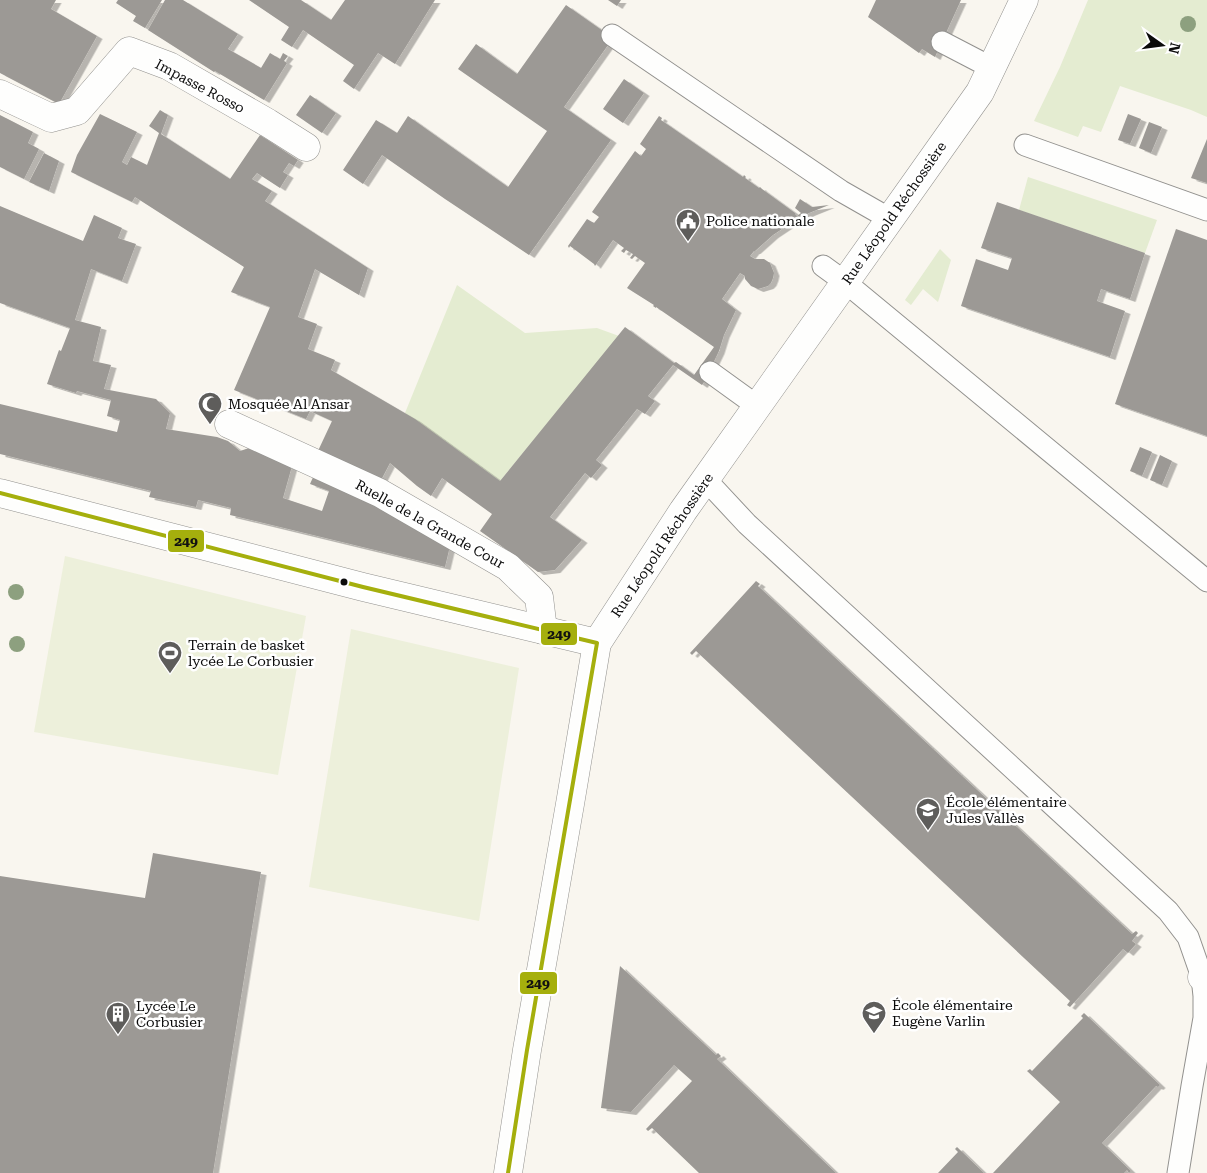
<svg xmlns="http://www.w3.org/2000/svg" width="1207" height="1173" font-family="'Roboto Serif',serif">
  <defs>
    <filter id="shadow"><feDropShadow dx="5.5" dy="3" stdDeviation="0" flood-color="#0004"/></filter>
  </defs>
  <rect width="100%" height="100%" fill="#f9f6ef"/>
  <!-- green -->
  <g fill="#e4ecd1">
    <path d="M1088,0H1207V117L1191,110L1120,86L1101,132L1083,126L1078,137L1034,121L1060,67Z"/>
    <path d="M1028,177L1157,220L1145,253L1019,210Z"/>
    <path d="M940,249L951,260L938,302L923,289L911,305L905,300Z"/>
    <path d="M457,285L525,333L597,328L619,336L500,481L405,413Z"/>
  </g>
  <!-- pitch -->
  <g fill="#edf0db">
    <path d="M65,556L306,616L278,775L34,732Z"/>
    <path d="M351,629L519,668L479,921L309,887Z"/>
  </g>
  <!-- building -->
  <g fill="#9c9995" filter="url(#shadow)">
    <path d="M0,0H56L51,9L97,36L59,104L0,73Z"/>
    <path d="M118,0H162L145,28L133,21L136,16L116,3Z"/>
    <path d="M165,0H183L238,34L228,49L261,68L270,53L280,59L283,53L288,56L284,61L287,63L264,100L215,71L214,72L148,30Z"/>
    <path d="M249,0H301L331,20L345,0H435L395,64L378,53L354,89L343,81L354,65L303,30L292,47L281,40L289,27Z"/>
    <path d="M608,0H621L617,6Z"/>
    <path d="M876,0H961L935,57L922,49L919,53L868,17Z"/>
    <path d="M566,5L613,38L564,107L611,140L529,255L445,199L382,155L363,184L343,170L376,120L397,133L408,116L508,187L547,131L458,69L476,44L517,74Z"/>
    <path d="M624,79L644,93L623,123L603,109Z"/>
    <path d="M310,95L336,113L322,133L296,115Z"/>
    <path d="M160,110L168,115L161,134L230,179L260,135L298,160L294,166L289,163L283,172L288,175L280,188L257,173L252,179L272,191L265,201L368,268L359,295L315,269L298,317L317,324L308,349L335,360L331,370L415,419L500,481L625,327L674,363L676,362L694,375L714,347L656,307V308L653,306L654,305L627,288L645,263L635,256L632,259L630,258L633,254L626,250L624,253L621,251L624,248L613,240L595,266L594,264L570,246L569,248L568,246L587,219L594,223L599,217L592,212L635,151L641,156L646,149L640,144L659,116L662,118L661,120L743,177L744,175L746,177L745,178L759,188L760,187L762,189L795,213V214L797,216L801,213L795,208L800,199L812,207L829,205L809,213L794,221L773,235L755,251H754L750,256L755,259H764L770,263L774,273L773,278L771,283L768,286L758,289L751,286L745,279V276L740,273L722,299L736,310L724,335L719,351L704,382L702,385L673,365L648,396L655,401L645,414L637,409L596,460L602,465L591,478L585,473L550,517L582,540L555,570L538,572L480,531L492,514L442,478L431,496L417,486L390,463L380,482L317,453L332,421L310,411L306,419L234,390L270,307L231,292L244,267L135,197L132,202L71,172L77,155L100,114L137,132L122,162L127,165L131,157L147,165L159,133L149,126Z"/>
    <path d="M1128,114L1141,119L1130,144L1118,140Z"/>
    <path d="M0,115L33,132L28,143L39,149L24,179L0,167Z"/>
    <path d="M1149,122L1162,127L1151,153L1139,148Z"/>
    <path d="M1207,139V183L1191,178Z"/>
    <path d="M44,153L59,161L49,191L29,182Z"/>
    <path d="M997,202L1145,253L1130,299L1101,289L1097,301L1125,311L1110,357L961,306L976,259L1008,270L1012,258L981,248Z"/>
    <path d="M0,206L83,241L94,215L122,228L118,238L136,244L122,281L91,269L75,320L101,327L93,361L111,365L104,389L156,399L170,413L166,429L217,437L228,441L240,451L249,448L292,466L283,498L322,511L329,491L310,484L314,475L352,492L450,546L445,567L230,515L231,508L198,500L196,507L149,497L151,491L0,454V404L117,432L120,420L107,416L111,400L77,391L76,393L47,384L59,350L61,351L70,328L0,303Z"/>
    <path d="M1176,229L1207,240V436L1115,404Z"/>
    <path d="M1140,447L1152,452L1142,476L1130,471Z"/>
    <path d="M1160,455L1172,461L1162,485L1150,480Z"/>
    <path d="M756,581L760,584L758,586L1132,934L1136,931L1138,933L1132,941L1136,944L1128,953L1123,949L1070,1007L1067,1005L1070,1001L696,651L692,655L690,653Z"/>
    <path d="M153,853L261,872L213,1173H0V876L145,898Z"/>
    <path d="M620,966L716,1055L718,1053L721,1056L717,1059L836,1173H699L652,1128L648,1131L646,1129L692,1081L674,1065L631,1112L601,1108Z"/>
    <path d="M1084,1013L1160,1085L1158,1087L1156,1086L1102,1143L1131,1171L1129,1173L1127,1170L1124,1173H993L1060,1102L1027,1071L1030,1069L1032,1071L1083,1018L1081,1016Z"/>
    <path d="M957,1147L984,1173H938L958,1152L955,1149Z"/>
  </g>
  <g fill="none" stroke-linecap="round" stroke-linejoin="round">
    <defs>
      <g id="lane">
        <path d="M612,35L841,191L890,219"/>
        <path d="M942,42L992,68"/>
        <path d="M1025,145L1207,210"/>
        <path d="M823,266L845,282L1207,581"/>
        <path d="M710,372L757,406"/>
        <path d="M706,480L747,524L1168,911L1188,937L1202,977L1204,996V1018L1192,1086L1178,1173"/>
      </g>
      <g id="street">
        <path d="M0,94L51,118L77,111L129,51L169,66L268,123L306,147"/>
        <path d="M229,424L380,493L508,567L539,597L543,630"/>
        <path d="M0,493L363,587L597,643"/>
        <path d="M1202,977L1207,975"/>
        <path d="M508,1173L527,1050L570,804L597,643L683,511L980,92L1024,0"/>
      </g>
    </defs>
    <!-- lane casing -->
    <use href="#lane" stroke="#92918e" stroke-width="23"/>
    <!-- street casing -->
    <use href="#street" stroke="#92918e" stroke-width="29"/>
    <!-- lane -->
    <use href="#lane" stroke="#fefefd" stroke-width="21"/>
    <!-- street -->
    <use href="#street" stroke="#fefefd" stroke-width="28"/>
    <defs>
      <path id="bus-1" d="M0,493L363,587L597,643L527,1050L508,1173"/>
    </defs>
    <!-- bus-1 casing -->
    <use href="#bus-1" stroke="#fff" stroke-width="8"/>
    <!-- bus-1 -->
    <use href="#bus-1" stroke="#a5af0d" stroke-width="4"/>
  </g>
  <!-- trees -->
  <g fill="#8da07f">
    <circle cx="1188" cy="24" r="8"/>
    <circle cx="16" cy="592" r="8"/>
    <circle cx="17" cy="644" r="8"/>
  </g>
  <!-- icons -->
  <defs>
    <symbol id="civic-pin" viewBox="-11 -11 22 30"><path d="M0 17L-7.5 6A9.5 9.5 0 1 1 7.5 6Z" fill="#5e5d5b" stroke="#fff"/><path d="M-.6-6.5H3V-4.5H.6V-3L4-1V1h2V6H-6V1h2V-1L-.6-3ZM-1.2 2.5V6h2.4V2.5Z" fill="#fff"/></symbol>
    <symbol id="mosque-pin" viewBox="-11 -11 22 30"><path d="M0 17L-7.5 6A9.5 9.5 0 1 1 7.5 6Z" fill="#5e5d5b" stroke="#fff"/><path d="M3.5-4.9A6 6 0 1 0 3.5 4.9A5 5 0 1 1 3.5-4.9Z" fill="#fff"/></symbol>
    <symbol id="stadium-pin" viewBox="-11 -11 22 30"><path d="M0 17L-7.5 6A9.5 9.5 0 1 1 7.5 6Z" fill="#5e5d5b" stroke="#fff"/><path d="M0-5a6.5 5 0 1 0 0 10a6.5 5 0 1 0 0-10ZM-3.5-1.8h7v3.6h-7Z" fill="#fff"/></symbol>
    <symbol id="school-pin" viewBox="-11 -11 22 30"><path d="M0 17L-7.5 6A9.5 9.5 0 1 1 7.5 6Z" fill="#5e5d5b" stroke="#fff"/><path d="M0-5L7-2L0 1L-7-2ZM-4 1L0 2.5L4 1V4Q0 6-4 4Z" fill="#fff"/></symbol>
    <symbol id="building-pin" viewBox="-11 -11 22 30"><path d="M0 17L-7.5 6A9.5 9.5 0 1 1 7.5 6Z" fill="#5e5d5b" stroke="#fff"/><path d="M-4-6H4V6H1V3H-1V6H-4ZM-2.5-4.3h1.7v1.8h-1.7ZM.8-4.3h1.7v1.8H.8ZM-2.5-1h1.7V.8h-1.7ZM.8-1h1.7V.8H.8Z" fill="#fff"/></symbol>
  </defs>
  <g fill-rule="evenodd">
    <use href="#civic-pin" x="674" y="207" width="28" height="38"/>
    <use href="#mosque-pin" x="196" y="390" width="28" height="38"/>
    <use href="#stadium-pin" x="156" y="639" width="28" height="38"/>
    <use href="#school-pin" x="914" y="796" width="28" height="38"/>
    <use href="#school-pin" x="860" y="999" width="28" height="38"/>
    <use href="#building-pin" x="104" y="1000" width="28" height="38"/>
  </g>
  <!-- markers -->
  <circle fill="#0b0b0b" stroke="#fff" stroke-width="2" cx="344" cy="582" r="4.5"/>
  <g text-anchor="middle" stroke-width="5" stroke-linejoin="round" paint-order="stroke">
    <!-- street labels -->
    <g font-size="14" fill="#0b0b0b" stroke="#fff">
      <text transform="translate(200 86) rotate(28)" y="5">Impasse Rosso</text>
      <text transform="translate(894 213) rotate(-55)" y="5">Rue Léopold Réchossière</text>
      <text transform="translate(430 524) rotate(29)" y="5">Ruelle de la Grande Cour</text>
      <text transform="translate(662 545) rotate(-56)" y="5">Rue Léopold Réchossière</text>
    </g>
    <!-- poi labels -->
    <g font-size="14" fill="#0b0b0b" stroke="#fff" text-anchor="start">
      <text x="706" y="226">Police nationale</text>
      <text x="228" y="409">Mosquée Al Ansar</text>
      <text x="188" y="650">Terrain de basket<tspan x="188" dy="16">lycée Le Corbusier</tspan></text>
      <text x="946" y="807">École élémentaire<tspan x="946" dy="16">Jules Vallès</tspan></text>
      <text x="892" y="1010">École élémentaire<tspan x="892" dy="16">Eugène Varlin</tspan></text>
      <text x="136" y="1011">Lycée Le<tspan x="136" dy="16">Corbusier</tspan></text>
    </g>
  </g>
  <g stroke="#fff" stroke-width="2">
    <rect x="167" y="529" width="38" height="24" rx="5" fill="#a5af0d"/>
    <rect x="540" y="622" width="38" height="24" rx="5" fill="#a5af0d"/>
    <rect x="519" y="971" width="39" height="24" rx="5" fill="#a5af0d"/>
  </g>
  <g font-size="14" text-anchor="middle" font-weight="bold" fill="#111">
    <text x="186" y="546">249</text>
    <text x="559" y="639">249</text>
    <text x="538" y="988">249</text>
  </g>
  <!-- north arrow -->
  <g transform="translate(1162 45) rotate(104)" stroke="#ffffff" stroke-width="4" paint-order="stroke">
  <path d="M0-4L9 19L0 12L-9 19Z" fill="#0b0b0b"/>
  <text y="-8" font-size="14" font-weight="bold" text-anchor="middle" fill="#0b0b0b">N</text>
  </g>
</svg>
